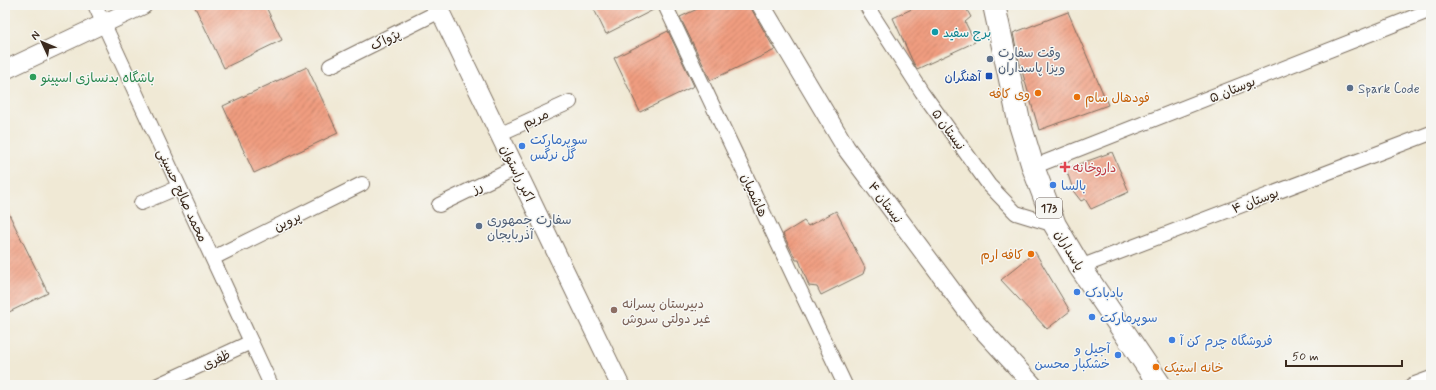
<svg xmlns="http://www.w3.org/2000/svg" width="1436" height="390" font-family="Mynerve,'Playpen Sans Arabic',sans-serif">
  <defs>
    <pattern id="building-hatch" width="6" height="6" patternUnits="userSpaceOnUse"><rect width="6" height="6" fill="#f09d80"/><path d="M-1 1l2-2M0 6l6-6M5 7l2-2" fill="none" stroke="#c48068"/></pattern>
  </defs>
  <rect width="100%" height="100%" fill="#f6f6f2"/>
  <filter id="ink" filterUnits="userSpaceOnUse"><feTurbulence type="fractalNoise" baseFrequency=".025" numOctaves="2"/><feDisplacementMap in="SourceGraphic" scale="8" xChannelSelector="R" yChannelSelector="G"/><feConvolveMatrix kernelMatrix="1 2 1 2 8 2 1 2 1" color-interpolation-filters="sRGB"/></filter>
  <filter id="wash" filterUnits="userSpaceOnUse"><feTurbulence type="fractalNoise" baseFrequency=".012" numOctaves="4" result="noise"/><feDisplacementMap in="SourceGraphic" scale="16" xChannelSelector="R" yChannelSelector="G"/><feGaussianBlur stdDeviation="0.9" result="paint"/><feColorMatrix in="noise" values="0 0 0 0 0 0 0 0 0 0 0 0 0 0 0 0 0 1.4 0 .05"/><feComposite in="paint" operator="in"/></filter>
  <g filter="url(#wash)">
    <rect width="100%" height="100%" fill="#f0e9d5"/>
    <g id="blocks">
      <!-- building -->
      <g fill="url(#building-hatch)">
        <path d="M194,5H265L282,40L224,68Z"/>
        <path d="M592,5H657V8L606,34Z"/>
        <path d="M706,5H751L752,10L775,50L711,80L710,79L680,17Z"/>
        <path d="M920,5H964L971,17L965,22L975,42L917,69L913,62L893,18Z"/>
        <path d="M1068,12L1108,105L1039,130L1018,57L1013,33Z"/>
        <path d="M668,31L694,86L640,112L614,58Z"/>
        <path d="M307,67L338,133L254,173L223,106Z"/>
        <path d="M1112,152L1129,192L1091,209L1085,199L1081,201L1074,192L1066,169Z"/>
        <path d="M5,206L48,293L5,314Z"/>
        <path d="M836,211L865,268L863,274L821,295L817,287L809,286L799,260H796L783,234L804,221L808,226Z"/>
        <path d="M1035,252L1070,311L1047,329L1001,280Z"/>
      </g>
    </g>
  </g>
  <g filter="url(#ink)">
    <use href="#blocks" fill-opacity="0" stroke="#7a6d5e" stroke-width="1"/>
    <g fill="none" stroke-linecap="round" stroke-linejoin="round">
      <defs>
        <g id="minor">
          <path d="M95,5L271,385"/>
          <path d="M665,5L845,385"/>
          <path d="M866,5L922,92L989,185L1016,213L1055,225"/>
          <path d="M330,66L440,11"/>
          <path d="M499,134L570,102"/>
          <path d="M1033,167L1431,10"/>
          <path d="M141,203L179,187"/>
          <path d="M439,205L515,168"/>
          <path d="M213,258L362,184"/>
          <path d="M1080,267L1431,133"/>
          <path d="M158,385L251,342"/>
          <path d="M1412,385L1431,378"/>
        </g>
        <g id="tertiary">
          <path d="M437,5L620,385"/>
          <path d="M761,5L846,148L976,323L1033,385"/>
          <path d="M5,70L143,5"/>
        </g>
        <path id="primary" d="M994,5L1019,121L1033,167L1055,225L1080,267L1160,385"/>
      </defs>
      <!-- minor casing -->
      <use href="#minor" stroke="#7a6d5e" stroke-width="16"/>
      <!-- tertiary casing -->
      <use href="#tertiary" stroke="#7a6d5e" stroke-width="20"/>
      <!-- primary casing -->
      <use href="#primary" stroke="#7a6d5e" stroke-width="24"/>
      <!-- minor -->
      <use href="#minor" stroke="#fff" stroke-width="14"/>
      <!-- tertiary -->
      <use href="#tertiary" stroke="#fff" stroke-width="18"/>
      <!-- primary -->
      <use href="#primary" stroke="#fff" stroke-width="22"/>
    </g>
  </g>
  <!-- markers -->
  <circle fill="#0f9aa8" stroke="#f6f6f2" stroke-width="1.5" cx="935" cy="32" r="4"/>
  <g fill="#5c6f8a" stroke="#f6f6f2" stroke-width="1.5">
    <circle cx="990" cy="59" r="4"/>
    <circle cx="1350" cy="88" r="4"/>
    <circle cx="479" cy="226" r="4"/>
  </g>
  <rect fill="#1a4fb4" stroke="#f6f6f2" stroke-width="1.5" x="985" y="72" width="8" height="8" rx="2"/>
  <circle fill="#2e9e5b" stroke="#f6f6f2" stroke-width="1.5" cx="33" cy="77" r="4"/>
  <g fill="#e8710a" stroke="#f6f6f2" stroke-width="1.5">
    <circle cx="1038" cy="93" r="4"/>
    <circle cx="1077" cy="97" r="4"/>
    <circle cx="1031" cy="254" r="4"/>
    <circle cx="1156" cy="367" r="4"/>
  </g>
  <g fill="#3f7fe0" stroke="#f6f6f2" stroke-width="1.5">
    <circle cx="522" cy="146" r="4"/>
    <circle cx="1053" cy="185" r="4"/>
    <circle cx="1077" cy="292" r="4"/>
    <circle cx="1092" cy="317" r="4"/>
    <circle cx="1172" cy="340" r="4"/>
    <circle cx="1118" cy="355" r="4"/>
  </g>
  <path fill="#e0444e" stroke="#f6f6f2" stroke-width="1.5" d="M1063 161h4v4h4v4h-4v4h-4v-4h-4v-4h4z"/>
  <circle fill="#8d6e63" stroke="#f6f6f2" stroke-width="1.5" cx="614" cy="310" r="4"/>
  <g text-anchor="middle" stroke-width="3" stroke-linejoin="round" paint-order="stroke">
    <!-- shield labels -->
    <rect fill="#f6f6f2" stroke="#73675e" stroke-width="1" x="1036" y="198" width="26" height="20" rx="3"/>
    <g font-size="12" font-weight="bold" fill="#3b2a1e">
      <text x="1049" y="212">173</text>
    </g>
    <!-- culture labels -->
    <g font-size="13" fill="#0d838f" stroke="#f6f6f2" text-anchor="start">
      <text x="943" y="37">برج سفید</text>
    </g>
    <!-- street labels -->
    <g font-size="13" fill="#3b2a1e" stroke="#f6f6f2">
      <text transform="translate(385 39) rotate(-26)" y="5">پژواک</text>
      <text transform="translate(1232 89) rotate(-22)" y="5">بوستان ۵</text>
      <text transform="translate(535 118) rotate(-25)" y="5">مریم</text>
      <text transform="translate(949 129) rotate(54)" y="5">نیستان ۵</text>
      <text transform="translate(518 173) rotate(64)" y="5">اکبر راستوان</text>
      <text transform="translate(477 187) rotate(-26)" y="5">رز</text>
      <text transform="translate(183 195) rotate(65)" y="5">محمد صالح حسینی</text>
      <text transform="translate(755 195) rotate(65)" y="5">هاشمیان</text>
      <text transform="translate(1255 200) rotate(-21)" y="5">بوستان ۴</text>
      <text transform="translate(886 202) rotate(53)" y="5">نیستان ۴</text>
      <text transform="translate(287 221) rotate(-26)" y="5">پروین</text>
      <text transform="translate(1070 250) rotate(59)" y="5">پاسداران</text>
      <text transform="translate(216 359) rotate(-25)" y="5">ظفری</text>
    </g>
    <!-- service labels -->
    <g font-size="13" fill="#4e5e75" stroke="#f6f6f2" text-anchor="start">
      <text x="998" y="57">وقت سفارت<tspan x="998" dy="15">ویزا پاسداران</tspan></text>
      <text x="1358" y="93">Spark Code</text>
      <text x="487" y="224">سفارت جمهوری<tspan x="487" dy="15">آذربایجان</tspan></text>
    </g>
    <!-- transit labels -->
    <g font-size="13" fill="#164399" stroke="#f6f6f2" text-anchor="end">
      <text x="981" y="81">آهنگران</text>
    </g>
    <!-- leisure labels -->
    <g font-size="13" fill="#27864d" stroke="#f6f6f2" text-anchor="start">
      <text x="41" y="82">باشگاه بدنسازی اسپینو</text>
    </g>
    <!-- food labels -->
    <g font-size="13" fill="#c56008" stroke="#f6f6f2" text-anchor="end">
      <text x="1030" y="98">وی کافه</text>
      <text x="1085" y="102" text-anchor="start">فودهال سام</text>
      <text x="1023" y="259">کافه ارم</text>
      <text x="1164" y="372" text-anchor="start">خانه استیک</text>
    </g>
    <!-- shop labels -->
    <g font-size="13" fill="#366cbe" stroke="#f6f6f2" text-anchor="start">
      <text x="530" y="144">سوپرمارکت<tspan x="530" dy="15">گل نرگس</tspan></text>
      <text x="1061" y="190">بالسا</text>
      <text x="1085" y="297">بادبادک</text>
      <text x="1100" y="322">سوپرمارکت</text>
      <text x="1180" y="345">فروشگاه چرم کن آ</text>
      <text x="1110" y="353" text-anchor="end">آجیل و<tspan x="1110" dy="15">خشکبار محسن</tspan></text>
    </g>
    <!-- health labels -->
    <g font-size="13" fill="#be3a42" stroke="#f6f6f2" text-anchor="start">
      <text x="1073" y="172">داروخانه</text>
    </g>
    <!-- education labels -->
    <g font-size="13" fill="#785e54" stroke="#f6f6f2" text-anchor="start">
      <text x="622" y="308">دبیرستان پسرانه<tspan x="622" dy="15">غیر دولتی سروش</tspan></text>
    </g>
  </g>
  <!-- margin -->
  <rect width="1436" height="390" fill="none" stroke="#f6f6f2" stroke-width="20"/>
  <!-- north arrow -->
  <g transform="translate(42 42) rotate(314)" stroke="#f6f6f2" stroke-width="3" paint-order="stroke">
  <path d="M0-3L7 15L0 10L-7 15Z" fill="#3b2a1e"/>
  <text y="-6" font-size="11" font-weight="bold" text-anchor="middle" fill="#3b2a1e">N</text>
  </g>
  <!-- scale -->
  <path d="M1286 360v6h116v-6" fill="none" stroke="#3b2a1e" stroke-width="2"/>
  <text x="1292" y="360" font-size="12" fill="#3b2a1e" stroke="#f6f6f2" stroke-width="3" paint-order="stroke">50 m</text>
</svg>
